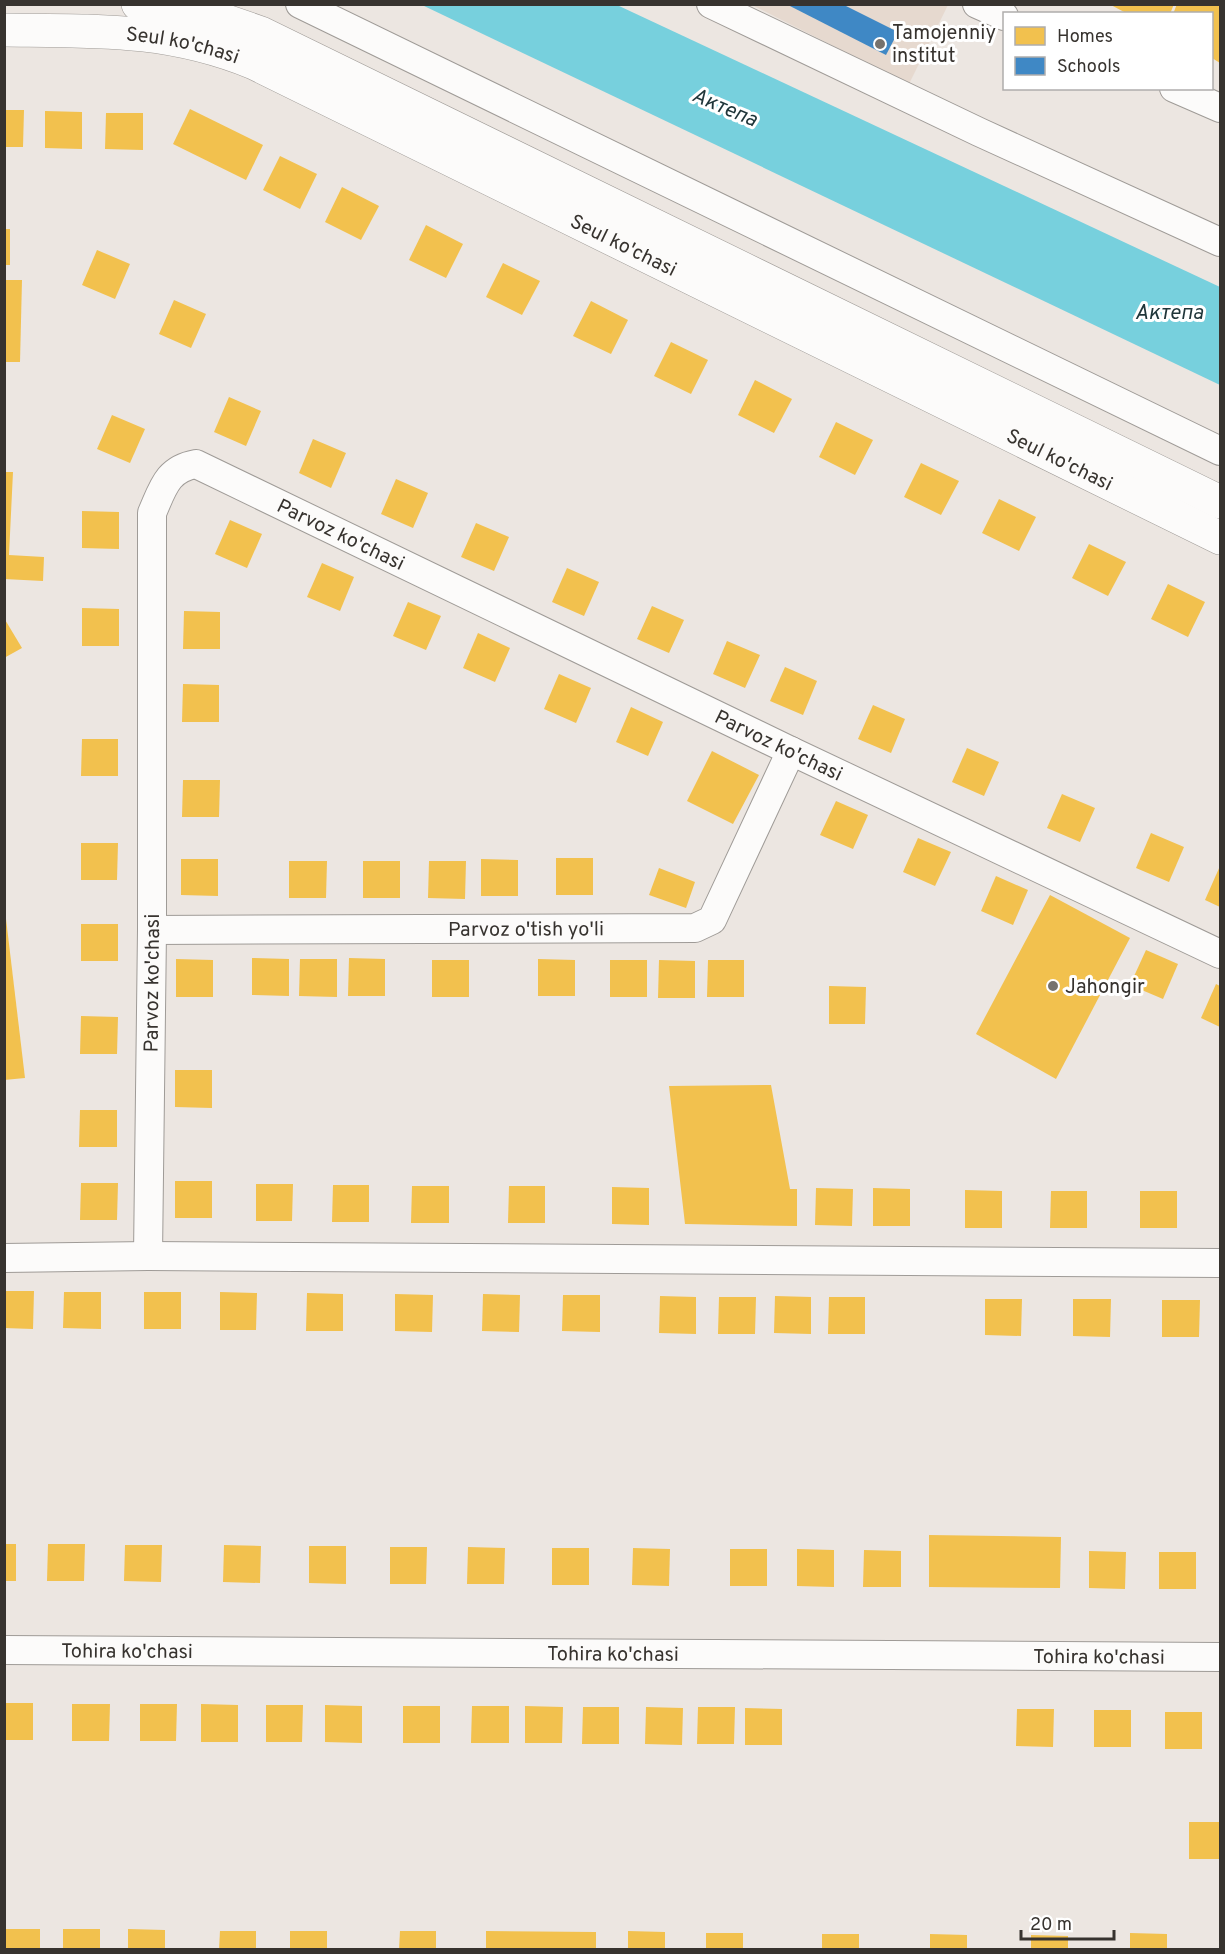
<svg xmlns="http://www.w3.org/2000/svg" width="1225" height="1954" font-family="Overpass,sans-serif">
  <rect width="100%" height="100%" fill="#ece6e1"/>
  <!-- built -->
  <path fill="#e6d9cf" d="M752,5H948L909,84Z"/>
  <!-- water -->
  <path fill="#77d0dd" d="M422,5H617L1220,287V385Z"/>
  <!-- homes -->
  <g fill="#f2c14e">
    <path d="M1109,4H1174L1170,14H1128Z"/>
    <path d="M1177,4H1220V63L1212,58V14H1173Z"/>
    <path d="M190,109L263,145L246,180L173,144Z"/>
    <path d="M4,110H24L23,147H4Z"/>
    <path d="M45,111L82,112V149L45,148Z"/>
    <path d="M106,113H143V150L105,149Z"/>
    <path d="M280,156L317,174L300,209L263,190Z"/>
    <path d="M342,187L379,206L361,240L325,222Z"/>
    <path d="M426,225L463,244L446,278L409,260Z"/>
    <rect x="4" y="229" width="6" height="36"/>
    <path d="M97,250L130,264L115,299L82,285Z"/>
    <path d="M503,263L540,281L522,315L486,297Z"/>
    <path d="M4,280H22L20,362H4Z"/>
    <path d="M174,300L206,314L191,348L159,334Z"/>
    <path d="M591,301L628,320L611,354L573,336Z"/>
    <path d="M671,342L708,360L691,394L654,376Z"/>
    <path d="M755,380L792,399L774,433L738,415Z"/>
    <path d="M229,397L261,411L246,446L214,432Z"/>
    <path d="M112,415L145,429L130,463L97,449Z"/>
    <path d="M836,422L873,440L855,475L819,457Z"/>
    <path d="M313,439L346,453L331,488L299,473Z"/>
    <path d="M921,463L959,481L941,515L904,497Z"/>
    <path d="M4,472H13L9,555L44,557L43,581L4,579Z"/>
    <path d="M396,479L428,493L413,528L381,514Z"/>
    <path d="M999,499L1036,517L1019,551L982,533Z"/>
    <path d="M82,511L119,512V549L82,548Z"/>
    <path d="M230,520L262,534L247,568L215,554Z"/>
    <path d="M476,523L509,537L494,571L461,557Z"/>
    <path d="M1089,544L1126,562L1108,596L1072,578Z"/>
    <path d="M322,563L354,577L340,611L307,597Z"/>
    <path d="M567,568L599,582L584,616L552,602Z"/>
    <path d="M1168,584L1205,602L1188,637L1151,619Z"/>
    <path d="M408,602L441,616L426,650L393,636Z"/>
    <path d="M652,606L684,620L669,653L637,639Z"/>
    <path d="M82,608L119,609V646H82Z"/>
    <path d="M184,611L220,612V649H183Z"/>
    <path d="M4,618L22,648L4,658Z"/>
    <path d="M478,633L510,648L495,682L463,668Z"/>
    <path d="M727,641L760,655L745,688L713,674Z"/>
    <path d="M785,667L817,681L803,715L770,701Z"/>
    <path d="M559,674L591,688L576,723L544,709Z"/>
    <path d="M183,684L219,685V722H182Z"/>
    <path d="M873,705L905,719L891,753L858,739Z"/>
    <path d="M631,707L663,722L648,756L616,742Z"/>
    <path d="M82,739H118V776H81Z"/>
    <path d="M967,748L999,762L984,796L952,782Z"/>
    <path d="M712,751L759,775L733,824L687,801Z"/>
    <path d="M183,780H220L219,817H182Z"/>
    <path d="M1062,794L1095,808L1080,842L1047,828Z"/>
    <path d="M836,801L868,815L853,849L820,835Z"/>
    <path d="M1151,833L1184,847L1169,882L1136,868Z"/>
    <path d="M918,838L951,852L935,886L903,872Z"/>
    <path d="M81,843H118L117,880H81Z"/>
    <rect x="556" y="858" width="37" height="37"/>
    <path d="M181,859H218V896L181,895Z"/>
    <path d="M481,859L518,860V896H481Z"/>
    <path d="M289,861H327L326,898H289Z"/>
    <rect x="363" y="861" width="37" height="37"/>
    <path d="M429,861H466L465,899L428,898Z"/>
    <path d="M1220,866V907L1205,900Z"/>
    <path d="M659,868L695,882L686,908L649,895Z"/>
    <path d="M996,876L1028,890L1013,925L981,911Z"/>
    <path d="M1050,895L1130,938L1056,1079L976,1034Z"/>
    <path d="M4,902L25,1078L4,1080Z"/>
    <rect x="81" y="924" width="37" height="37"/>
    <path d="M1146,950L1178,964L1163,999L1130,985Z"/>
    <path d="M252,958L289,959V996L252,995Z"/>
    <path d="M349,958L385,959V996H348Z"/>
    <path d="M176,959L213,960V997H176Z"/>
    <path d="M300,959H337V997L299,996Z"/>
    <path d="M538,959L575,960V996H538Z"/>
    <rect x="432" y="960" width="37" height="37"/>
    <rect x="610" y="960" width="37" height="37"/>
    <path d="M659,960L695,961V998H658Z"/>
    <path d="M708,960H744V997H707Z"/>
    <path d="M1216,984L1220,986V1027L1201,1018Z"/>
    <path d="M829,986L866,987L865,1024H829Z"/>
    <path d="M81,1016L118,1017L117,1054H80Z"/>
    <path d="M175,1070H212V1108L175,1107Z"/>
    <path d="M771,1085L790,1189H797V1226L685,1224L669,1086Z"/>
    <path d="M80,1110H117V1147H79Z"/>
    <rect x="175" y="1181" width="37" height="37"/>
    <path d="M81,1183H118L117,1220H80Z"/>
    <path d="M256,1184H293L292,1221H256Z"/>
    <path d="M333,1185H369V1222H332Z"/>
    <path d="M412,1186H449V1223H411Z"/>
    <path d="M509,1186H545V1223H508Z"/>
    <path d="M612,1187L649,1188V1225L612,1224Z"/>
    <path d="M816,1188L853,1189L852,1226L815,1225Z"/>
    <path d="M873,1188L910,1189V1226H873Z"/>
    <path d="M965,1190L1002,1191V1228H965Z"/>
    <path d="M1051,1191H1087V1228H1050Z"/>
    <rect x="1140" y="1191" width="37" height="37"/>
    <path d="M4,1291H34L33,1329L4,1328Z"/>
    <path d="M64,1292H101V1329L63,1328Z"/>
    <rect x="144" y="1292" width="37" height="37"/>
    <path d="M220,1292L257,1293L256,1330H220Z"/>
    <path d="M307,1293L343,1294V1331H306Z"/>
    <path d="M395,1294L433,1295L432,1332L395,1331Z"/>
    <path d="M483,1294L520,1295L519,1332L482,1331Z"/>
    <path d="M563,1295H600V1332L562,1331Z"/>
    <path d="M660,1296L696,1297V1334L659,1333Z"/>
    <path d="M775,1296L811,1297V1334L774,1333Z"/>
    <path d="M719,1297H756L755,1334H718Z"/>
    <path d="M829,1297H865V1334H828Z"/>
    <path d="M985,1299H1022L1021,1336L985,1335Z"/>
    <path d="M1073,1299H1111L1110,1337L1073,1336Z"/>
    <path d="M1162,1300H1200L1199,1337H1162Z"/>
    <path d="M929,1535L1061,1537L1060,1588L929,1587Z"/>
    <rect x="4" y="1544" width="12" height="37"/>
    <path d="M48,1544H85L84,1581H47Z"/>
    <path d="M125,1545H162L161,1582L124,1581Z"/>
    <path d="M224,1545L261,1546L260,1583L223,1582Z"/>
    <path d="M309,1546H346V1584L309,1583Z"/>
    <path d="M390,1547H427L426,1584H390Z"/>
    <path d="M468,1547L505,1548L504,1584H467Z"/>
    <rect x="552" y="1548" width="37" height="37"/>
    <path d="M633,1548L670,1549L669,1586L632,1585Z"/>
    <rect x="730" y="1549" width="37" height="37"/>
    <path d="M797,1549L834,1550V1587L797,1586Z"/>
    <path d="M864,1550L901,1551V1587H863Z"/>
    <path d="M1089,1551L1126,1552L1125,1589L1089,1588Z"/>
    <rect x="1159" y="1552" width="37" height="37"/>
    <rect x="4" y="1703" width="29" height="37"/>
    <path d="M72,1704H110L109,1741H72Z"/>
    <path d="M140,1704H177L176,1741H140Z"/>
    <path d="M201,1704L238,1705V1742H201Z"/>
    <path d="M266,1705H303L302,1742H266Z"/>
    <path d="M325,1705L362,1706V1743L325,1742Z"/>
    <rect x="403" y="1706" width="37" height="37"/>
    <path d="M472,1706H509V1743H471Z"/>
    <path d="M525,1706L563,1707L562,1743H525Z"/>
    <path d="M583,1707H619V1744H582Z"/>
    <path d="M646,1707L683,1708L682,1745L645,1744Z"/>
    <path d="M698,1707H735L734,1744H697Z"/>
    <path d="M745,1708L782,1709V1745H745Z"/>
    <path d="M1017,1709H1054L1053,1747L1016,1746Z"/>
    <rect x="1094" y="1710" width="37" height="37"/>
    <rect x="1165" y="1712" width="37" height="37"/>
    <rect x="1189" y="1822" width="31" height="37"/>
    <rect x="4" y="1929" width="36" height="21"/>
    <rect x="63" y="1929" width="37" height="21"/>
    <path d="M128,1929L165,1930V1950H128Z"/>
    <path d="M220,1931H256V1950H219Z"/>
    <rect x="290" y="1931" width="37" height="19"/>
    <path d="M400,1931H436V1950H399Z"/>
    <path d="M486,1931L596,1932V1950H486Z"/>
    <path d="M628,1931L665,1932V1950H628Z"/>
    <rect x="706" y="1933" width="37" height="17"/>
    <path d="M1130,1933L1167,1934V1950H1130Z"/>
    <rect x="822" y="1934" width="37" height="16"/>
    <path d="M930,1934L967,1935V1950H930Z"/>
    <path d="M1031,1935L1068,1936V1950H1031Z"/>
  </g>
  <!-- schools -->
  <path fill="#3f88c5" d="M786,4H842L898,32L886,55Z"/>
  <g fill="none" stroke-linecap="round" stroke-linejoin="round">
    <defs>
      <g id="street">
        <path d="M300,4L1220,451"/>
        <path d="M711,4L979,132L1220,242"/>
        <path d="M977,4L1004,16"/>
        <path d="M1174,88L1220,108"/>
        <path id="s1" d="M152,930L695,928L712,920L791,751"/>
        <path id="s2" d="M148,1256L152,930V513C163,488 167,469 196,464L791,751L1220,954"/>
        <path d="M4,1258L148,1256L1220,1263"/>
        <path id="s3" d="M4,1650L1220,1657"/>
      </g>
      <g id="secondary">
        <path d="M138,4L206,14L261,33L1220,502"/>
        <path id="s4" d="M4,30C95,31 169,28 254,63L1220,538"/>
      </g>
    </defs>
    <!-- street casing -->
    <use href="#street" stroke="#9f9b97" stroke-width="30"/>
    <!-- secondary casing -->
    <use href="#secondary" stroke="#9f9b97" stroke-width="34"/>
    <!-- street -->
    <use href="#street" stroke="#fcfbfa" stroke-width="28"/>
    <!-- secondary -->
    <use href="#secondary" stroke="#fcfbfa" stroke-width="33"/>
  </g>
  <!-- markers -->
  <g fill="#76726d" stroke="#fff" stroke-width="2">
    <circle cx="880" cy="44" r="6"/>
    <circle cx="1053" cy="986" r="6"/>
  </g>
  <g text-anchor="middle" stroke-width="6" stroke-linejoin="round" paint-order="stroke">
    <!-- poi labels -->
    <g font-size="20" fill="#37332f" stroke="#fff" text-anchor="start">
      <text x="892" y="39">Tamojenniy<tspan x="892" dy="23">institut</tspan></text>
      <text x="1065" y="993">Jahongir</text>
    </g>
    <!-- street labels -->
    <g font-size="20" fill="#37332f" stroke="#fff">
      <text dy="7" stroke="none"><textPath href="#s4" startOffset="180">Seul ko'chasi</textPath></text>
      <text dy="7" stroke="none"><textPath href="#s4" startOffset="666">Seul ko'chasi</textPath></text>
      <text dy="7" stroke="none"><textPath href="#s4" startOffset="1152">Seul ko'chasi</textPath></text>
      <text dy="7" stroke="none"><textPath href="#s2" startOffset="974">Parvoz ko'chasi</textPath></text>
      <text dy="7" stroke="none"><textPath href="#s2" startOffset="1460">Parvoz ko'chasi</textPath></text>
      <text dy="7" stroke="none"><textPath href="#s1" startOffset="374">Parvoz o'tish yo'li</textPath></text>
      <text dy="7" stroke="none"><textPath href="#s2" startOffset="273">Parvoz ko'chasi</textPath></text>
      <text dy="7" stroke="none"><textPath href="#s3" startOffset="123">Tohira ko'chasi</textPath></text>
      <text dy="7" stroke="none"><textPath href="#s3" startOffset="609">Tohira ko'chasi</textPath></text>
      <text dy="7" stroke="none"><textPath href="#s3" startOffset="1095">Tohira ko'chasi</textPath></text>
    </g>
    <!-- water labels -->
    <g font-size="21" font-style="italic" fill="#1f3539" stroke="#fff">
      <text transform="translate(725 107) rotate(23)" y="7">Актепа</text>
      <text x="1169" y="319">Актепа</text>
    </g>
  </g>
  <!-- border -->
  <rect width="1225" height="1954" fill="none" stroke="#37332f" stroke-width="12"/>
  <!-- legend -->
  <rect x="1003" y="12" width="210" height="78" fill="#ffffff" stroke="#afadac" stroke-width="1.5"/>
  <rect x="1015" y="27" width="30" height="18" fill="#f2c14e" stroke="#afadac" stroke-width="1.5"/>
  <text x="1057" y="42" font-size="18" fill="#37332f">Homes</text>
  <rect x="1015" y="57" width="30" height="18" fill="#3f88c5" stroke="#afadac" stroke-width="1.5"/>
  <text x="1057" y="72" font-size="18" fill="#37332f">Schools</text>
  <!-- scale -->
  <path d="M1021 1930v9h93v-9" fill="none" stroke="#37332f" stroke-width="3"/>
  <text x="1030" y="1930" font-size="18" fill="#37332f" stroke="#ffffff" stroke-width="4.5" paint-order="stroke">20 m</text>
</svg>
